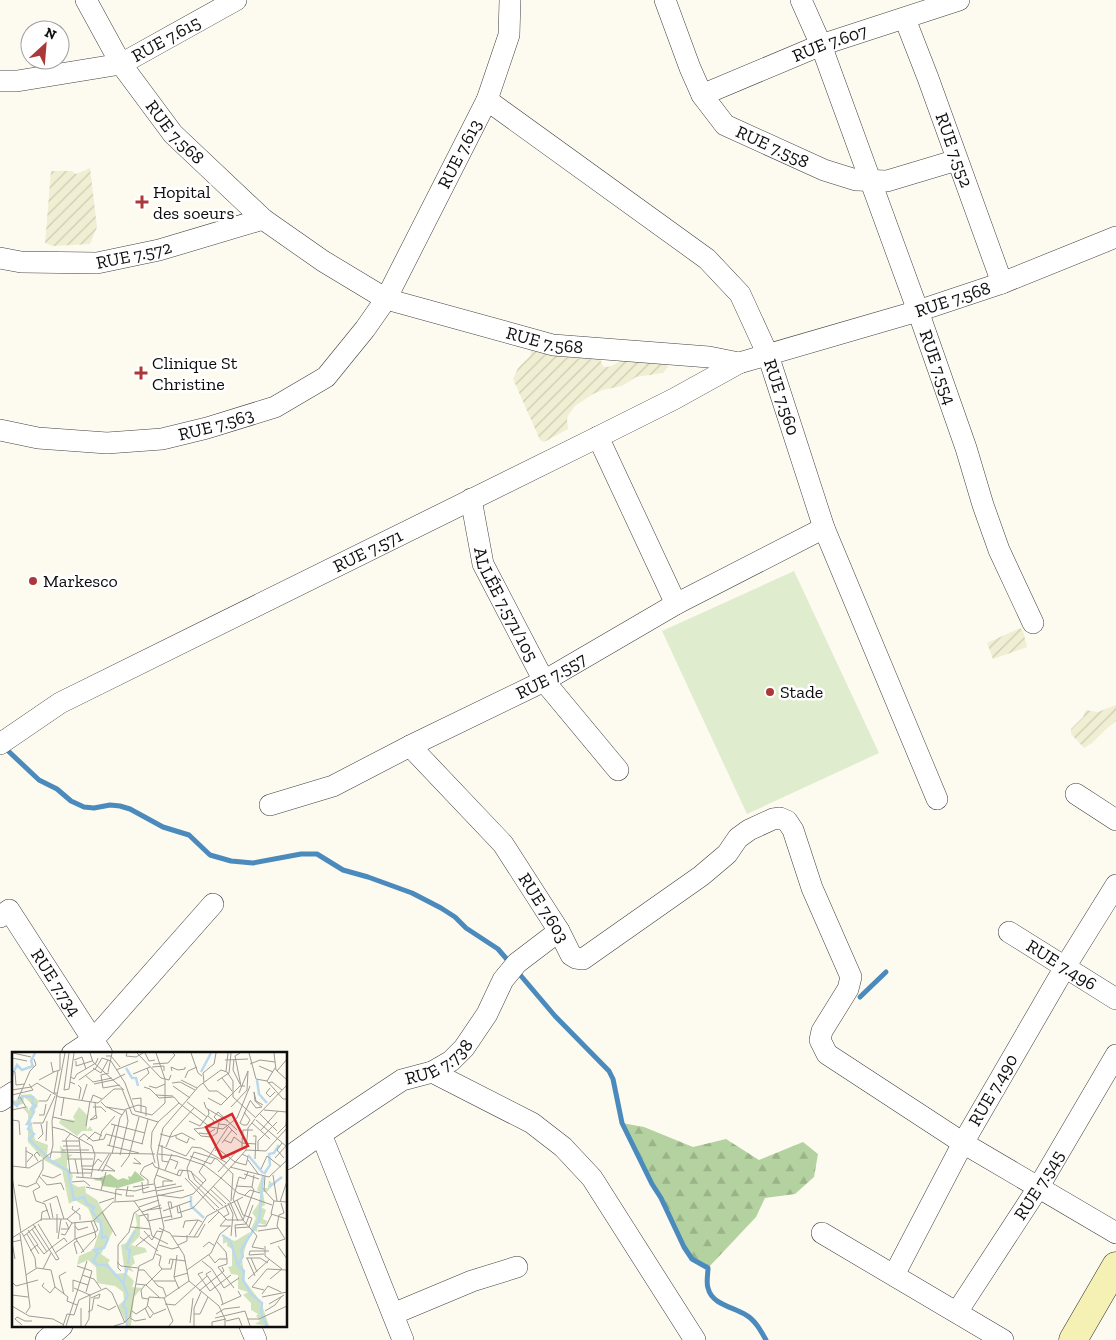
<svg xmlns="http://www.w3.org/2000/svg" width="1116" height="1340" font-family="'Zilla Slab',serif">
  <defs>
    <pattern id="farmland-furrows" width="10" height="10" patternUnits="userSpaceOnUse" patternTransform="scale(1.25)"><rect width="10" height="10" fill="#f0efd3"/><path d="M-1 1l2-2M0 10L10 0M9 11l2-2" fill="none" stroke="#cdccb4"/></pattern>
    <pattern id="forest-firs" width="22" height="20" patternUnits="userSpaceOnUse" patternTransform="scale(1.25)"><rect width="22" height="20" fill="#b4d29f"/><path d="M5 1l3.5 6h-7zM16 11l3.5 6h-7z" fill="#9ab388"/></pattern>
  </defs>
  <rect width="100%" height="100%" fill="#fdfbf0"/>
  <!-- farmland -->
  <g fill="url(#farmland-furrows)">
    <path d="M90,168L97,227L90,244L53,246L45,243L51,171H72L76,174Z"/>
    <path d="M530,348L598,355L603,366L606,367L612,366L623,359L667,360L668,367L663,373L636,377L622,386L603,390L593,394L575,406L569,414L567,419L568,429L544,442L540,440L513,379L518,368L531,355Z"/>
    <path d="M1020,628L1023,631L1027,647L993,659L987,643Z"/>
    <path d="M1116,705V721L1105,730L1092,743L1084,748L1071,734V729L1083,717L1086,710L1098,712Z"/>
  </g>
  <!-- forest -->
  <path fill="url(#forest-firs)" d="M622,1123L644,1127L693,1147L726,1139L759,1160L803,1142L818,1154L814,1177L795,1194L765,1198L756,1217L708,1268L692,1259L684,1247L661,1198L652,1184Z"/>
  <!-- pitch -->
  <path fill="#e0ecce" d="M794,571L879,753L747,814L662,631Z"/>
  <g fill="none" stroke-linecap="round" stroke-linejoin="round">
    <!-- stream -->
    <g stroke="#4b8abc" stroke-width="5">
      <path d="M4,747L39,780L57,789L71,801L84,807L94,808L110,805L120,806L130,809L163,827L189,835L210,855L231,861L253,863L301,854H317L343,870L368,877L412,893L441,908L455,917L466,928L498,949L511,964"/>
      <path d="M516,970L555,1016L609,1071L613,1079L622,1123L652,1184L661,1198L684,1247L692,1259L708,1268C708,1274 706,1282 708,1288C712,1305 734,1307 746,1315C755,1320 761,1331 766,1340"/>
      <path d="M860,997L886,972"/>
    </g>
    <defs>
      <g id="street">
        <path id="s1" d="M86,0L121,64L173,134L263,219L323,261L386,299L553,345L709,357L739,363L918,311L1002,283L1116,237"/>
        <path id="s2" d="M665,0L690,68L702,95L725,125L824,170L856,180L887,181L957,160"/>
        <path id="s3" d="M801,0L821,45L918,311L966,448L983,505L999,550L1033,623"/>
        <path id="s4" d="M905,19L928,78L1002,283"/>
        <path id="s5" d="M0,81H17L121,64L236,0"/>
        <path id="s6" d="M702,95L821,45L959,0"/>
        <path id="s7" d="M487,100L707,259L740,294L768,355L824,528L937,799"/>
        <path id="s8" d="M0,258L21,262L97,263L159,250L263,219"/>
        <path id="s9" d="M0,430L38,438L107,443L162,439L207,428L275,407L326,377L365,329L386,299L487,100L509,35L510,0"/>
        <path d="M598,437L676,604"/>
        <path id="s10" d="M471,499L483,564L544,681L618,770"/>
        <path id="s11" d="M0,744L60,703L598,437L674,399L739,363"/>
        <path id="s12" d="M410,746L503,844L559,931L571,955L576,958L583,959L701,876L727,854L738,838L749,830L773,819L780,818L787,821L793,830L812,888L851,977L848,989L822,1031L820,1040L827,1054L963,1143L894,1275"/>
        <path d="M1076,794L1116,820"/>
        <path id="s13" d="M270,805L333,786L410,746L544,681L676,604L824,528"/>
        <path d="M1116,885L1065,967L963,1143L1116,1233"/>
        <path id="s14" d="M0,917L9,910L102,1054"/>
        <path id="s15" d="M1009,932L1116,999"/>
        <path d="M72,1054L93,1040L213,904"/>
        <path d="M432,1072L532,1123L563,1147L592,1178L695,1340"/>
        <path d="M0,1101L14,1092"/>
        <path d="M321,1134L403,1340"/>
        <path id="s16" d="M286,1159L321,1134L402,1080L432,1072L451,1061L464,1048L487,1014L503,980L517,963L559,931"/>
        <path d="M822,1233L1003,1340"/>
        <path id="s17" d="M957,1312L1038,1188L1116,1055"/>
        <path d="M393,1314L472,1281L517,1267"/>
        <path d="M250,1326L256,1340"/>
        <path d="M46,1340L62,1326"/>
      </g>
      <path id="secondary" d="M1073,1340L1116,1266"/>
    </defs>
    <!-- street casing -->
    <use href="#street" stroke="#404040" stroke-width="22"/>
    <!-- secondary casing -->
    <use href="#secondary" stroke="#2f2f2f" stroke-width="29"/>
    <!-- street -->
    <use href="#street" stroke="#fff" stroke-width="21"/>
    <!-- secondary -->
    <use href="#secondary" stroke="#f5f0b3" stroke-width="28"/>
  </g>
  <!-- markers -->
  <g fill="#ac3738" stroke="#fff" stroke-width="2">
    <path d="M139.5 194.5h5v5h5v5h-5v5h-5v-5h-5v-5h5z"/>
    <path d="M138.5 365.5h5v5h5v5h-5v5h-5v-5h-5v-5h5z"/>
    <circle cx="33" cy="581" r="5"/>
    <circle cx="770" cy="692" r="5"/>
  </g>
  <g text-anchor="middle" stroke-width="5" stroke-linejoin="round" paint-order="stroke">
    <!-- street labels -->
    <g font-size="18" fill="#0d0d0d" stroke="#fff">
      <text dy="6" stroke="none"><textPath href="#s5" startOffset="174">RUE 7.615</textPath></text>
      <text dy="6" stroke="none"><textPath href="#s6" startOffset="138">RUE 7.607</textPath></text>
      <text dy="6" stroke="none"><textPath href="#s1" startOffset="160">RUE 7.568</textPath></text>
      <text dy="6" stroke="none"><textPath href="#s2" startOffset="192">RUE 7.558</textPath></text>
      <text dy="6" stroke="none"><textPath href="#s4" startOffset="140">RUE 7.552</textPath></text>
      <text dy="6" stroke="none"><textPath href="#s9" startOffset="601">RUE 7.613</textPath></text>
      <text dy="6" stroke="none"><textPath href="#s8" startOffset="135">RUE 7.572</textPath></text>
      <text dy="6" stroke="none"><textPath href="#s1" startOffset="1014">RUE 7.568</textPath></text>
      <text dy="6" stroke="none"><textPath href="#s1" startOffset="595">RUE 7.568</textPath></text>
      <text dy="6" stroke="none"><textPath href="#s3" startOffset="392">RUE 7.554</textPath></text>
      <text dy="6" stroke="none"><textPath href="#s7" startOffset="431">RUE 7.560</textPath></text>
      <text dy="6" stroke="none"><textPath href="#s9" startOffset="219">RUE 7.563</textPath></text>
      <text dy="6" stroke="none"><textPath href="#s11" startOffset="416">RUE 7.571</textPath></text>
      <text dy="6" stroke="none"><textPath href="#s10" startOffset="112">ALLÉE 7.571/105</textPath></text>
      <text dy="6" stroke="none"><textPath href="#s13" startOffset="310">RUE 7.557</textPath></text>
      <text dy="6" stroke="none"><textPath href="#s12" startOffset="211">RUE 7.603</textPath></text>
      <text dy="6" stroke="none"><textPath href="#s15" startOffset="62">RUE 7.496</textPath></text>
      <text dy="6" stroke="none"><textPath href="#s14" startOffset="98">RUE 7.734</textPath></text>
      <text dy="6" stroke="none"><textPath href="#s16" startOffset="182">RUE 7.738</textPath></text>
      <text transform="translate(993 1090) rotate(-60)" y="6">RUE 7.490</text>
      <text dy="6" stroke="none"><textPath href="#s17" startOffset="151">RUE 7.545</textPath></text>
    </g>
    <!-- poi labels -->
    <g font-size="18" fill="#0d0d0d" stroke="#fff" text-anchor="start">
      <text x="153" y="198">Hopital<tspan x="153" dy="21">des soeurs</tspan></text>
      <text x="152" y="369">Clinique St<tspan x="152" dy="21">Christine</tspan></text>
      <text x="43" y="587">Markesco</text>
      <text x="780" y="698">Stade</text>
    </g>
  </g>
  <!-- overview -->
  <g transform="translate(12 1052)">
    <rect width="275" height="275" fill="#fdfbf0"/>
    <path d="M67,55L75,63V78L78,74L81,79H70L65,84L47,71L49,67L63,68L61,65Z" fill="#d0e3bd"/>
    <path d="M123,119L133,128L106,136L90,134L89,129L81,128L98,122L106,128L111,126L117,128L116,124L119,125Z" fill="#b4d29f"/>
    <path d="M19,42L27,49L19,68L23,88L36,93L35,102L40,109L49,105L48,93L55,102L61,103L55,107V115L61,124L59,131L66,135L73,134L74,141L85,148L101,179L89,202L98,208L96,211L102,222L113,221L109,193L114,191L125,173L123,160L128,164V184L119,193L133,196L135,200L121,204L123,211L118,215L122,220L116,218L115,222L122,229L120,235L130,236L122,245L119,274H113L115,272L106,254L112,248L111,240L103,234L85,231L84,215L76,208L65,213L67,204L81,198L88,177L87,171L82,170L76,156L63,148L57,152L50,118L32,108L16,90V62L11,56L15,54L17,59L20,52L12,45L11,52L2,54L0,47L3,49L10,43ZM250,124V136H256L257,128L261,132L255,140H251L253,153L249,155L254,158L251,167L255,169L254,173L246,171L245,180L239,177L244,166L240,161L247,151L249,142L245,138ZM238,180L230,207L233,229L249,250L257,274L243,272L248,269L244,264L246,262L239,258V251L231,243L236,240L226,237V223L219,222L216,215L220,214V197L215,194V190L211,192V185L223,189Z" fill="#d0e3bd"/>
    <path fill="none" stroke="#bbd9ee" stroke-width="2.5" d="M114,16L120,26H124L126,34M189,20L199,1M0,24L5,13L10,18L21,14L19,9L23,1M245,28L247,42L255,51M0,49L5,54L10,44L21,45L20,51L24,54L19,57L22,60L15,72H19L16,77L22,82L17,87L38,108L56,119L62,148L72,145L75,152L82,155L80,159L89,171L90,186L94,184L96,187L92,196L82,198L86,201L81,209L86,213H95L111,231L116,243L111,253L114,257L115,274M236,103L251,121M252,122L258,113L257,102L262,101L267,93M251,124L247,169L229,198L231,204L226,213L232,219L231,228L239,242L250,251L249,261L255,274M257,135L270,125M179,144V154L192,166M210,183L218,188L226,214M116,212L118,198L114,196L123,179M111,231L115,216"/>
    <path fill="none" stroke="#9d9c95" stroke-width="1" d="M1,1L19,5M48,1V18M78,1L81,10L112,38M115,1L114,4L124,5L131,1M125,1L149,26L157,28L159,23M133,1L137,9L143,8M179,1L186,21L190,24M228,1L223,4L229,34M237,1L244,27L255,29L263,16M262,1L264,18L275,28M94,4H99L108,15M0,6L15,9M222,7L221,18L228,32M62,8L70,5L74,17M213,8L236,7M64,9V14L80,9M39,10L41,20L48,18M141,12L156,11L163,3L161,1M238,12L248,8L263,10M247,14L261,20M140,15L152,14V19M81,16L89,21L96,8M104,18L126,9M0,19L3,20L4,33L13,32M160,19L159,15L166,18L173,17V15M214,19L216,1M265,19L275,7M96,20L100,1M97,21L89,23L91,36L108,33M121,22L138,15M73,23L81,30L100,26M59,25L62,27L65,22L84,11L86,6M173,26L176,19L185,15M210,26L220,39M27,28L42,20M67,28L84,16L90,6L99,9L113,31L123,59L140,63L153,51V27L144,1M169,28L185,36M128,29L137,21L135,16M205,29L217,21L219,1M255,29L271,47H275M58,30L62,1M192,30L191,21L202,12L204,1M160,31L168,30L183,38M191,31L197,39H205L216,47M256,31L260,30L270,38M82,32L101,28L113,22M66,33L69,36L67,47M137,34L144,36L153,32M161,34L178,46M132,35L138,37L147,46L162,45L167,51M258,36L254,41L258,45L263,40M0,38L19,35L25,31L47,45L86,51L102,37H110L120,62L146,70M52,38L57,1M52,38L57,37L58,30L63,32M45,41H42L46,19M0,43L21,38L17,32M144,43L161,44M196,46L209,53L228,34H233M6,47L18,19L24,13L22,7M120,47L129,46V61M70,48L75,32M238,48L244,56L250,55L243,49L242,40L244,49L251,53M27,49H35L39,42M79,49L81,43L90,47M83,50L84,63L78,68L85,66L84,63M89,50L94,55L113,58M175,50L195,65M192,50L194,56L216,69M81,55H89L94,60M95,55L110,63M219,55L235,38L236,19L227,41M0,58L14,55L8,45M252,58L275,60M248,62L265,79M27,63H32L34,52M49,64L52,45M196,64L202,69L198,75L182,77L189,84L199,85L205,81L207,70L202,65L206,60L225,78M41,65L62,70M244,65L275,33M0,68L7,69L8,83M244,68L275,95M177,69L188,74L197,62L196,57M21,71H31L43,44M240,71L258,87M99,72L133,81M207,72L215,73L225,83M231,73L228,71L238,49M231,73H235L238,68L232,60M74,74L78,49M40,75L52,78L80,94L83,103L79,125M241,78H231L230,91L244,92M249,78L266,59M59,81L54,87L58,121H79M187,81L195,82L203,77M94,82L131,92M148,82L159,85L170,81L183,88M265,82L274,73L275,64M164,83V86L175,91L177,86M241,84H244L243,107M67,86L71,125M67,86L72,82L81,89L92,87L94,82M26,87L31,82L29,72M75,88L83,80L90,84M87,88L90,79L103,64M212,88L219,91L222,85L230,91V95M34,89L35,69M50,89H67M210,91L220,78M270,91L265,98L272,106M130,92L136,67M95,93L127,101M146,93L174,104L180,95L189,96L215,111M150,93V109L157,110M51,94H67M97,94L103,73M14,95V115M154,95L160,80L182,56M50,98H77M234,98L254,99L275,76M14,99L21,103L15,110M203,99L205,96L223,110L234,113L236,105L230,102M246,99V89L265,70M40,100L143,102M100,102L108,66L114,57L126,53L134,55V64M146,102L165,104L192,113L209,126L234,98L236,76L243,67M108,103L116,69L114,58M178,104L199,112L203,106M38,106L41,93L40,69L53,1M263,106L275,93M55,107H81M63,107L66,122M158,107L166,110L163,117M236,108L247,123M26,109L22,103L25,100L28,104M140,110L143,115L168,124L171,118M121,111L129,112L122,106M143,111L139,95L140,80L146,70L167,51L198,75L211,77L225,66L238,34M0,114L17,116L30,108M69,114H81L86,107L90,110M109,115L117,104L127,65M218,115L257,125L275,108M70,117L103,119L94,113M249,117L255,104L269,115M153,118L160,102M86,119L97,102M179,119L183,128L211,154M90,120L99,102M206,120L226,98M232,122L247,127M30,123L41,126L49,122M144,123L160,129M165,123L167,118L178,119L191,131M261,123L265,149M0,124L9,181M27,124L35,133L49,131L52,138M253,124L252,138L262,149M64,125L91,127M173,126L203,158M60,130L72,129L78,134M130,130L131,141L144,138M6,133L15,135L24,131M136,133V128L128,122L132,115L141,111M116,134L114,144H122M201,134L218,150M224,134L240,135L242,123M74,135L110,143M121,135L142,132M151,135V129H161M240,135L242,138L231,168L245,184L240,195L252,197M143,136L164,132M198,137L214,152M89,138L94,120M144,139L170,134M146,143L169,146L181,142L194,128L187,120L216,75M45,144L52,167M232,144L238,138L248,141M103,149L104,137L123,139L137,135M122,149L172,138M31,150L45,144M218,150L226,169M268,150L275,129M275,150L262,149L259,162L275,167M38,151L41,166M87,151L102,146M216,151L221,162L219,184M61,154L60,157L68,163V168M165,154L166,161L181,156L209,126L226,141L260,153M127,155L147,148M207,156L177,127L175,116L182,100L205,107L221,122L219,149M160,157L159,150H156L160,166M204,157L215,168H231L221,147L227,125L233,127L236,120M135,158L150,156M151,159L179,149M90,160L104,184M130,160L149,153M45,162V181M127,164L136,162V169L159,164M211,165L217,162L213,153M38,167L33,152L24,149L21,139L28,135L24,130L31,117V107L40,100M55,167L68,156M214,167L208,174H219M29,169L30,160L36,158M152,169L170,165L167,153M63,170V187L83,180L79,169M196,171L207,160M21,172L44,208M26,172L40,195L52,186L55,190M63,174L66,178L76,175M246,174H254L260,162M119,175L138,177M147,176L158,181L172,203L177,229M171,176L173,169L186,168M223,176L237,175L240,166L231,163L225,148M20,177L35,200M49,177H57L54,170M16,178L26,193M132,179L140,188L145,179L151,180M246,179L266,176M10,181L23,206L24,216M8,182L14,223M15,182L27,202M49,182L53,183L60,171M177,183L186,168L190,170M12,184L24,174M160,184L182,185L195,164L231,145M128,185L146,199M182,185H186L193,172M224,185L223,173L234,172L241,153M0,186L30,167H55L60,171L81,169L101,150L122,149L137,170L140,184L156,192M46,187L49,167M64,187L72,200M205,190L214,200L215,207V212L206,215L222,236M258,192L273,187L265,174L267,163L272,161L269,151M147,193L160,197L167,195M166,193L175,189V183M124,194L138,183M253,194V204L270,217L258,227M266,194L275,207M191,195L197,190L203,194M18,199L25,193L32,202L40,195L47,207L44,208M43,201L63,187M69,201L84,185L83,180L86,178L82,169M65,202L62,191L65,189M144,202L149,204L147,213L150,217H159L161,208M252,202L237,203L238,199H257M197,203L203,211L207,207H215M234,206H248L256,211M235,206L243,224M239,206L245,220M3,207L0,190L9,188M190,209L200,217L212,236L227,226M105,210L109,214L126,216M157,212L158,207L174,209M65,214L80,219L74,240M31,217L39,201M126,218H132L146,234L151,236L154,244M175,218L199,201L208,182L218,174M109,219L106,216V193L117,180L122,161L128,157M199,219L194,222L208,242L211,252M191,220L186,222L198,239L219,223M70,223L82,227L89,237M162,225L165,203M236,227L258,207M142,229H163M177,229L207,254L213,267V274M0,230L4,234L26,228M32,231L30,234L38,241L43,235M124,232L134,233L148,246M133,233L129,238L130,246L136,247M134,233L150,217M62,236L78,243L94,236L100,241L113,271M167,237L162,225L176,221M252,238L240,235L255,217L275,218M187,239L212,219L210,215M61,240V228L76,233M52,242L47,224L54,220M250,242L256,234L269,240M0,243L16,245M250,245L275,240M79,246L88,242L87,246H82M153,252L163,253L195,224M257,252L272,243M85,253L97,258L104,254M209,253L229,244L226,239M0,254L17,264L41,267L52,273M136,254L142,262L154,257M69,256V274M133,256L138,266L141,262M120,259L124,262L135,255L137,245L152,246M253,259L263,253L270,244M76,260L80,258L82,246M14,261L18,255L14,223L25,216L39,218L43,235L56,245L55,249L65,253M182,262H188L196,245M204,262L212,257L228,255M118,266L123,269L134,267M203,266L233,259L238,274M236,267H247L275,254M214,269L227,266L230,274M178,271L181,246M10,273L3,267L5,265L13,269H20M51,274L55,262L62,263L67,248L78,243L77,267L73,274M54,274L75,209M102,274L112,271L118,265L127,214L141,207L152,176L142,129L147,115L145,103L151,76L187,34L209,18L215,20L221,29V45L244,66M157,274L161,269L152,246L177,229M182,274V256L189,240M200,274V270L214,267"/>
    <path fill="#d62828" fill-opacity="0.15" stroke="#d62828" stroke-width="2.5" d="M220,62L236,94L210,106L194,75Z"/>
    <rect width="275" height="275" fill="none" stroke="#0d0d0d" stroke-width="2.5"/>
  </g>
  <!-- north arrow -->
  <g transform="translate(45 45) rotate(26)"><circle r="24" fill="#ffffff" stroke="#9e9e9e"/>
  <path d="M0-4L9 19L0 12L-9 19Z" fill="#ac3738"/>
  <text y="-8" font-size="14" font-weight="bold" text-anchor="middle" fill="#0d0d0d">N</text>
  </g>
</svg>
